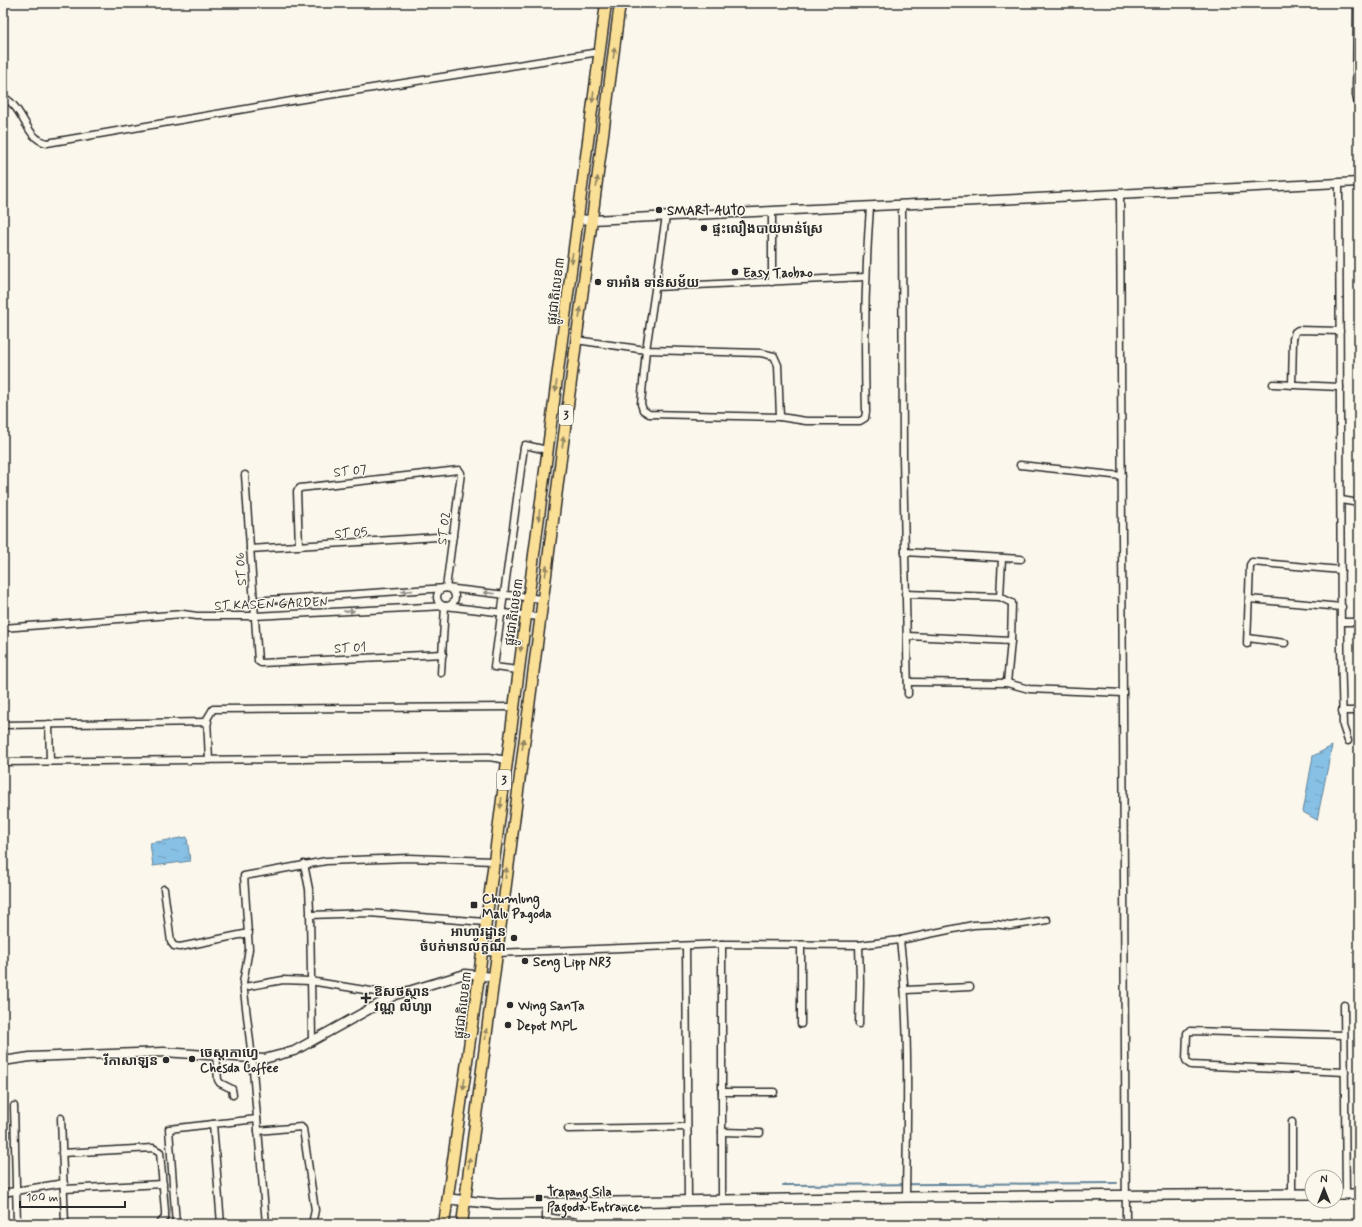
<svg xmlns="http://www.w3.org/2000/svg" width="1362" height="1227" font-family="Mynerve,'Noto Sans Khmer',sans-serif">
  <defs>
    <pattern id="water-ripples" width="26" height="14" patternUnits="userSpaceOnUse"><rect width="26" height="14" fill="#87c0e5"/><path d="M2 4q2-2 4 0t4 0M15 11q2-2 4 0t4 0" fill="none" stroke="#6f9cba"/></pattern>
  </defs>
  <rect width="100%" height="100%" fill="#fbf7ec"/>
  <filter id="ink" filterUnits="userSpaceOnUse"><feTurbulence type="fractalNoise" baseFrequency=".025" numOctaves="2"/><feDisplacementMap in="SourceGraphic" scale="8" xChannelSelector="R" yChannelSelector="G"/><feConvolveMatrix kernelMatrix="1 2 1 2 8 2 1 2 1" color-interpolation-filters="sRGB"/></filter>
  <g filter="url(#ink)">
    <!-- water -->
    <g fill="url(#water-ripples)" stroke="#62849b">
      <path d="M1332,746L1317,820L1303,812L1313,756Z"/>
      <path d="M187,837L190,861L153,866L150,843Z"/>
    </g>
    <g fill="none" stroke-linecap="round" stroke-linejoin="round">
      <!-- stream -->
      <path stroke="#62849b" stroke-width="2" d="M783,1185L1117,1183"/>
      <defs>
        <g id="minor">
          <path d="M1357,3L1356,95L1359,109"/>
          <path d="M3,97C25,108 25,139 47,143L297,100L599,52"/>
          <path d="M1339,183L1341,650L1343,726L1348,741"/>
          <path d="M1120,194L1126,1224"/>
          <path d="M902,206L903,457L905,552"/>
          <path d="M772,213V282"/>
          <path d="M666,216L646,350L641,404L643,410L649,414L780,417L806,421H860L865,418L866,412C864,343 865,276 870,207"/>
          <path d="M656,287L865,277"/>
          <path d="M576,340L646,350L761,353L774,356L778,365L780,417"/>
          <path d="M1273,384L1340,387"/>
          <path d="M1292,385L1293,339L1295,332L1298,330L1340,331"/>
          <path d="M1020,465L1122,476"/>
          <path d="M245,475L258,661L261,663L443,654"/>
          <path d="M1341,500L1359,503"/>
          <path d="M299,546L297,491L300,488L459,470L461,473L446,588"/>
          <path d="M250,549L453,536"/>
          <circle cx="446" cy="597" r="9"/>
          <path d="M905,594L1000,597L1012,603L1011,641L1007,683"/>
          <path d="M1000,597L1002,558"/>
          <path d="M1249,599L1342,607"/>
          <path d="M253,601L446,588L542,599"/>
          <path d="M1342,622H1359"/>
          <path d="M3,628L183,614L197,616H254L445,606L539,617"/>
          <path d="M908,636L1011,641"/>
          <path d="M1248,638L1285,643"/>
          <path d="M1247,644L1250,565L1252,562L1341,570"/>
          <path d="M518,670L494,667L524,447L525,445L547,450"/>
          <path d="M441,673L445,606"/>
          <path d="M908,682L1007,683L1029,689L1123,693"/>
          <path d="M908,694L905,552L1021,559"/>
          <path d="M1342,711H1359"/>
          <path d="M49,724L50,761"/>
          <path d="M3,725L208,722"/>
          <path d="M209,760L207,719L213,709L513,707"/>
          <path d="M3,762L489,757L507,760"/>
          <path d="M304,864L309,889L310,911L312,1040"/>
          <path d="M164,889L171,942L174,946L180,947L249,933"/>
          <path d="M310,915L369,913L485,922"/>
          <path d="M900,940C910,1025 907,1111 906,1197"/>
          <path d="M722,944V1199"/>
          <path d="M801,945V1024"/>
          <path d="M686,946L688,1200"/>
          <path d="M481,951L496,953L722,944L859,945L900,940L973,925L994,924L1010,926L1047,920"/>
          <path d="M244,987L283,980L310,981L395,995"/>
          <path d="M906,990L970,987"/>
          <path d="M1344,1005L1346,1194"/>
          <path d="M859,1024L860,982L859,945"/>
          <path d="M1344,1035L1190,1031L1187,1033L1186,1060L1188,1063L1191,1065L1345,1072"/>
          <path d="M216,1055L218,1080L220,1083L232,1089L233,1095"/>
          <path d="M722,1092H774"/>
          <path d="M14,1106L17,1224"/>
          <path d="M61,1118L65,1224"/>
          <path d="M213,1124L221,1224"/>
          <path d="M568,1129L687,1127"/>
          <path d="M258,1131L301,1127L303,1129L315,1210L312,1224"/>
          <path d="M722,1132L760,1133"/>
          <path d="M62,1153L153,1148L160,1152L165,1211V1218L159,1224"/>
          <path d="M64,1189L163,1184"/>
          <path d="M3,1193L64,1183"/>
          <path d="M1292,1194V1122"/>
          <path d="M176,1224L169,1129L257,1119"/>
          <path d="M266,1224L252,1058L243,983L249,949L244,876L326,861L409,858L493,861"/>
        </g>
        <g id="tertiary">
          <path d="M577,219L592,220L1359,182"/>
          <path d="M3,1061L30,1057L164,1052L264,1059L294,1051L395,995L465,974L493,977"/>
          <path d="M547,1203V1218L581,1224"/>
        </g>
        <g id="secondary">
          <path d="M1336,1194H1359"/>
          <path d="M449,1199L497,1204L906,1197L1312,1194"/>
        </g>
        <g id="trunk">
          <path d="M444,1224L479,976L606,3"/>
          <path d="M462,1224L620,3"/>
        </g>
      </defs>
      <!-- minor casing -->
      <use href="#minor" stroke="#2b2b2b" stroke-width="9"/>
      <!-- tertiary casing -->
      <use href="#tertiary" stroke="#2b2b2b" stroke-width="11"/>
      <!-- secondary casing -->
      <use href="#secondary" stroke="#2b2b2b" stroke-width="12"/>
      <!-- trunk casing -->
      <use href="#trunk" stroke="#2b2b2b" stroke-width="13"/>
      <!-- minor -->
      <use href="#minor" stroke="#fbf7ec" stroke-width="6"/>
      <!-- tertiary -->
      <use href="#tertiary" stroke="#fbf7ec" stroke-width="8"/>
      <!-- secondary -->
      <use href="#secondary" stroke="#fbf7ec" stroke-width="9"/>
      <!-- trunk -->
      <use href="#trunk" stroke="#fadf96" stroke-width="10"/>
    </g>
    <!-- one-way arrows -->
    <defs><path id="oneway-solid" d="M-6-.8H1V-3.2L6.5 0L1 3.2V.8H-6Z"/></defs>
    <g fill="#928560">
      <use href="#oneway-solid" transform="translate(614 53) rotate(-83)"/>
      <use href="#oneway-solid" transform="translate(593 97) rotate(97)"/>
      <use href="#oneway-solid" transform="translate(597 182) rotate(-83)"/>
      <use href="#oneway-solid" transform="translate(572 258) rotate(97)"/>
      <use href="#oneway-solid" transform="translate(580 313) rotate(-82)"/>
      <use href="#oneway-solid" transform="translate(556 386) rotate(97)"/>
      <use href="#oneway-solid" transform="translate(563 442) rotate(-82)"/>
      <use href="#oneway-solid" transform="translate(539 515) rotate(97)"/>
      <use href="#oneway-solid" transform="translate(546 571) rotate(-82)"/>
      <use href="#oneway-solid" transform="translate(521 646) rotate(97)"/>
      <use href="#oneway-solid" transform="translate(523 744) rotate(-83)"/>
      <use href="#oneway-solid" transform="translate(501 803) rotate(97)"/>
      <use href="#oneway-solid" transform="translate(506 873) rotate(-83)"/>
      <use href="#oneway-solid" transform="translate(486 1034) rotate(-83)"/>
      <use href="#oneway-solid" transform="translate(464 1084) rotate(98)"/>
      <use href="#oneway-solid" transform="translate(469 1163) rotate(-83)"/>
    </g>
    <g fill="#93918c">
      <use href="#oneway-solid" transform="translate(407 591) rotate(176)"/>
      <use href="#oneway-solid" transform="translate(489 593) rotate(-173)"/>
      <use href="#oneway-solid" transform="translate(349 611) rotate(-3)"/>
    </g>
  </g>
  <!-- markers -->
  <g fill="#2b2b2b" stroke="#fbf7ec" stroke-width="1.5">
    <circle cx="659" cy="210" r="4"/>
    <circle cx="704" cy="228" r="4"/>
    <circle cx="735" cy="272" r="4"/>
    <circle cx="598" cy="282" r="4"/>
    <rect x="470" y="901" width="8" height="8" rx="2"/>
    <circle cx="514" cy="938" r="4"/>
    <circle cx="525" cy="961" r="4"/>
    <path d="M364 992h4v4h4v4h-4v4h-4v-4h-4v-4h4z"/>
    <circle cx="510" cy="1005" r="4"/>
    <circle cx="508" cy="1025" r="4"/>
    <circle cx="192" cy="1059" r="4"/>
    <circle cx="166" cy="1060" r="4"/>
    <rect x="535" y="1194" width="8" height="8" rx="2"/>
  </g>
  <g text-anchor="middle" stroke-width="3" stroke-linejoin="round" paint-order="stroke">
    <!-- shield labels -->
    <g fill="#fbf7ec" stroke="#696865" stroke-width="1">
      <rect x="559" y="405" width="14" height="20" rx="3"/>
      <rect x="497" y="770" width="14" height="20" rx="3"/>
    </g>
    <g font-size="12" font-weight="bold" fill="#2b2b2b">
      <text x="566" y="419">3</text>
      <text x="504" y="784">3</text>
    </g>
    <!-- poi labels -->
    <g font-size="13" font-weight="bold" fill="#2b2b2b" stroke="#fbf7ec" text-anchor="start">
      <text x="667" y="215">SMART AUTO</text>
      <text x="712" y="233">ផ្ទះលឿងបាយមាន់ស្រែ</text>
      <text x="743" y="277">Easy Taobao</text>
      <text x="606" y="287">ទាអាំង ទាន់សម័យ</text>
      <text x="482" y="903">Chumlung<tspan x="482" dy="15">Malu Pagoda</tspan></text>
      <text x="506" y="936" text-anchor="end">អាហារដ្ឋាន<tspan x="506" dy="15">ចំបក់មានល័ក្ខណ៏</tspan></text>
      <text x="533" y="966">Seng Lipp NR3</text>
      <text x="374" y="996">ឱសថស្ថាន<tspan x="374" dy="15">វណ្ណ លីហ្សា</tspan></text>
      <text x="518" y="1010">Wing SanTa</text>
      <text x="516" y="1030">Depot MPL</text>
      <text x="200" y="1057">ចេស្ដាកាហ្វេ<tspan x="200" dy="15">Chesda Coffee</tspan></text>
      <text x="158" y="1065" text-anchor="end">រីកាសាឡន</text>
      <text x="547" y="1196">Trapang Sila<tspan x="547" dy="15">Pagoda Entrance</tspan></text>
    </g>
    <!-- street labels -->
    <g font-size="13" fill="#2b2b2b" stroke="#fbf7ec">
      <text transform="translate(555 291) rotate(-83)" y="5">ផ្លូវជាតិលេខ៣</text>
      <text transform="translate(350 470) rotate(-6)" y="5">ST 07</text>
      <text transform="translate(443 528) rotate(-83)" y="5">ST 02</text>
      <text transform="translate(351 532) rotate(-4)" y="5">ST 05</text>
      <text transform="translate(240 569) rotate(-94)" y="5">ST 06</text>
      <text transform="translate(271 603) rotate(-2)" y="5">ST KASEN GARDEN</text>
      <text transform="translate(513 612) rotate(-82)" y="5">ផ្លូវជាតិលេខ៣</text>
      <text transform="translate(350 647) rotate(-3)" y="5">ST 01</text>
      <text transform="translate(462 1005) rotate(-83)" y="5">ផ្លូវជាតិលេខ៣</text>
    </g>
  </g>
  <!-- margin -->
  <rect width="1362" height="1227" fill="none" stroke="#fbf7ec" stroke-width="16"/>
  <rect x="8" y="8" width="1346" height="1211" fill="none" stroke="#2b2b2b" stroke-width="1.5" filter="url(#ink)"/>
  <!-- north arrow -->
  <g transform="translate(1324 1189)"><circle r="19" fill="#fbf7ec" stroke="#a8a59f"/>
  <path d="M0-3L7 15L0 10L-7 15Z" fill="#2b2b2b"/>
  <text y="-6" font-size="11" font-weight="bold" text-anchor="middle" fill="#2b2b2b">N</text>
  </g>
  <!-- scale -->
  <path d="M20 1201v6h105v-6" fill="none" stroke="#2b2b2b" stroke-width="2"/>
  <text x="26" y="1201" font-size="12" fill="#2b2b2b" stroke="#fbf7ec" stroke-width="3" paint-order="stroke">100 m</text>
</svg>
